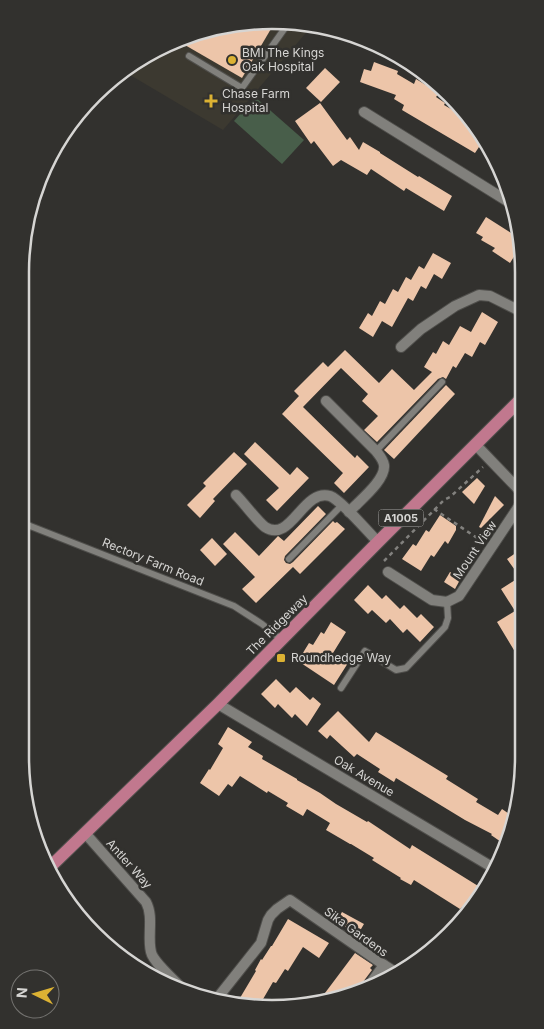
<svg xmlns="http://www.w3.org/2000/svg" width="544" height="1029" font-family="Inter,sans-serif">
  <rect width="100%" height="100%" fill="#32312e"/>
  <!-- built -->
  <path fill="#3c3930" d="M289,21L311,27L223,130L125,72L191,33Z"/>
  <!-- park -->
  <path fill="#485e4a" d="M255,97L304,140L282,164L234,121Z"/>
  <!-- building -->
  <g fill="#edc5a9">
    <path d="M275,22L242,78L178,41L191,33Z"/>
    <path d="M374,62L398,71L397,74L414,84L416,79L439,93L436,97L445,103L444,105L472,121L481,132L494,155L479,147L475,153L402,110L404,105L394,99L396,95L360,82L364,69L371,71Z"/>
    <path d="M325,68L340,82L321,102L306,88Z"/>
    <path d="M320,103L347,140L350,137L359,150L363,142L380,152V153L418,177L419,176L452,196L444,211L406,188L404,191L371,169L367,175L341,160L333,166L314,141L311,144L295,121Z"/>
    <path d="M486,217L522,240V244L510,263L492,251L495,248L481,240L483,237L476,233Z"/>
    <path d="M433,253L451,263L442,279L434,274L426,289L421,286L413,301L408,298L392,327L382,321L373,337L359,328L368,313L372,316L380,301L385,304L393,289L398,292L406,277L411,280L419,266L424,269Z"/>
    <path d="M482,312L498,322L485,345L480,342L472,357L465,353L456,368L453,366L446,379L443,377L438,379L377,442L364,430L378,416L362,401L368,394L341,368L303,407L355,458L357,455L369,467L344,493L334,483L343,473L282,414L299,396L294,391L323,362L328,367L345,350L379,383L392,369L414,390L432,372L424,367L433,352L436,354L443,341L449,345L460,326L471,332Z"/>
    <path d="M446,385L455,394L394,459L384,450Z"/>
    <path d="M255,442L290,475L297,467L309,478L277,511L266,500L279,488L244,454Z"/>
    <path d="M234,452L247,464L213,499L215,501L200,518L187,505L206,486L203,483Z"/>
    <path d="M477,478L485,486L474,504L462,492Z"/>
    <path d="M495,496L504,505L481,528L479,527Z"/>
    <path d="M318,506L326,514L285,556L284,560L286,563L290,564L293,562L333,521L335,523L337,522L345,529L300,574L293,567L256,603L242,589L255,577L223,544L235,532L259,556L278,536L284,541Z"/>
    <path d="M440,515L456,526V530L448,544L445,541L434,557L431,555L421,571L402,559L413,544L416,546L426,530L429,532Z"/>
    <path d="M212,538L227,554L215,566L200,550Z"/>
    <path d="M523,548V665L497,622L515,611L501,589L520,577L507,559Z"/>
    <path d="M450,572L461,578L455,589L444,582Z"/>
    <path d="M368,585L382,599L386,595L400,609L404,605L417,618L421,614L434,627L420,642L407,629L403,633L390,619L386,623L372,610L368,614L354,600Z"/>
    <path d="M331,622L346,632L333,653L348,663L334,685L298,661L309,643L313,645L321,632L324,634Z"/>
    <path d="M276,679L290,693L296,687L310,700L313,697L321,704L307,726L295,714L292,718L278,704L275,708L261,694Z"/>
    <path d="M338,711L369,742L376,732L448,776L446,779L478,799L476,802L498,815L502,809L512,816L504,844L491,835L492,834L465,820L396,778L394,782L378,772L380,769L357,754L354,757L330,735L327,739L318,731Z"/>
    <path d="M228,727L252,742L248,747L263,756L262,759L297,779V780L320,793L336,804L367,822L368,821L410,849L412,845L483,889L468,910L462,907L460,909L414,880L411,885L400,879L401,878L372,860L374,858L351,844H350L326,830L330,823L307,809L303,816L286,806L288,803L268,791L267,793L240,776L232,787L228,784L219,796L200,783L209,769L210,770L223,748L218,744Z"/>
    <path d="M342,912L364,924L358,934L336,922Z"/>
    <path d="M288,919L329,943L319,958L303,947L288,971L285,969L276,983L273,982L259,1006L237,1003L256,971L255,970L261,959L262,960L271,946H272Z"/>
    <path d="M355,953L373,965L370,968L372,970L360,986V992L319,1001Z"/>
  </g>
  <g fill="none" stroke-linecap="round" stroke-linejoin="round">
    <defs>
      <g id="lane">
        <path d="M189,56L242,88L290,21"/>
        <path d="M376,451L442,382"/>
        <path d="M20,522L234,606L262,624L282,640"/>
        <path d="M289,559L342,505"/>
        <path d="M341,688L365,651L396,670L406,668L445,627L448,618L447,602"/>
      </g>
      <g id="street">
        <path d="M364,112L512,204"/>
        <path d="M401,347L421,329L455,306L479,295L490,296L522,312"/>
        <path d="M326,401L376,451C379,455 383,459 384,465C386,480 359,501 349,512"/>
        <path d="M475,444L523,494"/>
        <path d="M236,495C244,503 257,521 265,527C291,544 303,488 330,496C341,500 368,532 378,542"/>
        <path d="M388,572L432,600L447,602L459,596L523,500"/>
        <path d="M218,704L497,870"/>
        <path d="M85,833L146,902C154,917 147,936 151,952C153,962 176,982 184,990"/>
        <path d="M384,965L395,972"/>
        <path d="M211,1001L219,996L261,943L268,920L271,915L277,909L290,900L384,965L366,990"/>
      </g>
      <path id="primary" d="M49,868L218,704L378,542L522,398"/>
    </defs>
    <!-- lane casing -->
    <use href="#lane" stroke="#4f4e4b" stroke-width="8"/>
    <!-- street casing -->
    <use href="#street" stroke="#4f4e4b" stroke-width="12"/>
    <!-- primary casing -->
    <use href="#primary" stroke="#4f4e4b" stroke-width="14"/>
    <!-- path -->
    <g stroke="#82817e" stroke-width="2.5" stroke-dasharray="4 4" stroke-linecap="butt">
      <path d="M434,509L483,542"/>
      <path d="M384,561L444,500L450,497L483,467"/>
    </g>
    <!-- lane -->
    <use href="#lane" stroke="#81807c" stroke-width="6"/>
    <!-- street -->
    <use href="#street" stroke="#81807c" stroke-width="10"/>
    <!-- primary -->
    <use href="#primary" stroke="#c1788e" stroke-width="12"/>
  </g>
  <!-- markers -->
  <g fill="#dcb233" stroke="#32312e" stroke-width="2">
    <circle cx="232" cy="60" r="5"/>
    <path d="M208.5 93.5h5v5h5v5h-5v5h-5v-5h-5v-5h5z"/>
    <rect x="276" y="653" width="10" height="10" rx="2.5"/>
  </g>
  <g text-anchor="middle" stroke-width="5" stroke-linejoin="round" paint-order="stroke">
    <!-- shield labels -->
    <rect fill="#32312e" stroke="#a5a4a2" stroke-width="1" x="378.5" y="509.5" width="45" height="17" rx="4"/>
    <g font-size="11" font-weight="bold" fill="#d6d5d3">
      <text x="401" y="522">A1005</text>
    </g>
    <!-- poi labels -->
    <g font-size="12" fill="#d6d5d3" stroke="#32312e" text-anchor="start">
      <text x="242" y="57">BMI The Kings<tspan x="242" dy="14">Oak Hospital</tspan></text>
      <text x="222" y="98">Chase Farm<tspan x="222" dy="14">Hospital</tspan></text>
      <text x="291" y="662">Roundhedge Way</text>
    </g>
    <!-- street labels -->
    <g font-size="12" fill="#d6d5d3" stroke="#32312e">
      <text transform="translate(475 550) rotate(-56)" y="4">Mount View</text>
      <text transform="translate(153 562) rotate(22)" y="4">Rectory Farm Road</text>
      <text transform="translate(277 625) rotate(-45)" y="4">The Ridgeway</text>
      <text transform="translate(364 776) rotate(31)" y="4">Oak Avenue</text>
      <text transform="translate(129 864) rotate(48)" y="4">Antler Way</text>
      <text transform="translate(356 932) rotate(36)" y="4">Sika Gardens</text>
    </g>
  </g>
  <!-- crop -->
  <path d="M0 0H544V1029H0ZM272 29H272A243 243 0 0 1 515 272V757A243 243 0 0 1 272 1000H272A243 243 0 0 1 29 757V272A243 243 0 0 1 272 29Z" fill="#32312e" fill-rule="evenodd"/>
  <path fill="none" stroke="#d6d5d3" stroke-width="2.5" d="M272 29H272A243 243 0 0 1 515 272V757A243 243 0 0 1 272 1000H272A243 243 0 0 1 29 757V272A243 243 0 0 1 272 29Z"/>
  <!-- north arrow -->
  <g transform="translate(35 994) rotate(275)"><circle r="24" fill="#32312e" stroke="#747370"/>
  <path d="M0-4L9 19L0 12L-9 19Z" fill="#dcb233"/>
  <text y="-8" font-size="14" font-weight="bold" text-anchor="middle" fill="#d6d5d3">N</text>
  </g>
</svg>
